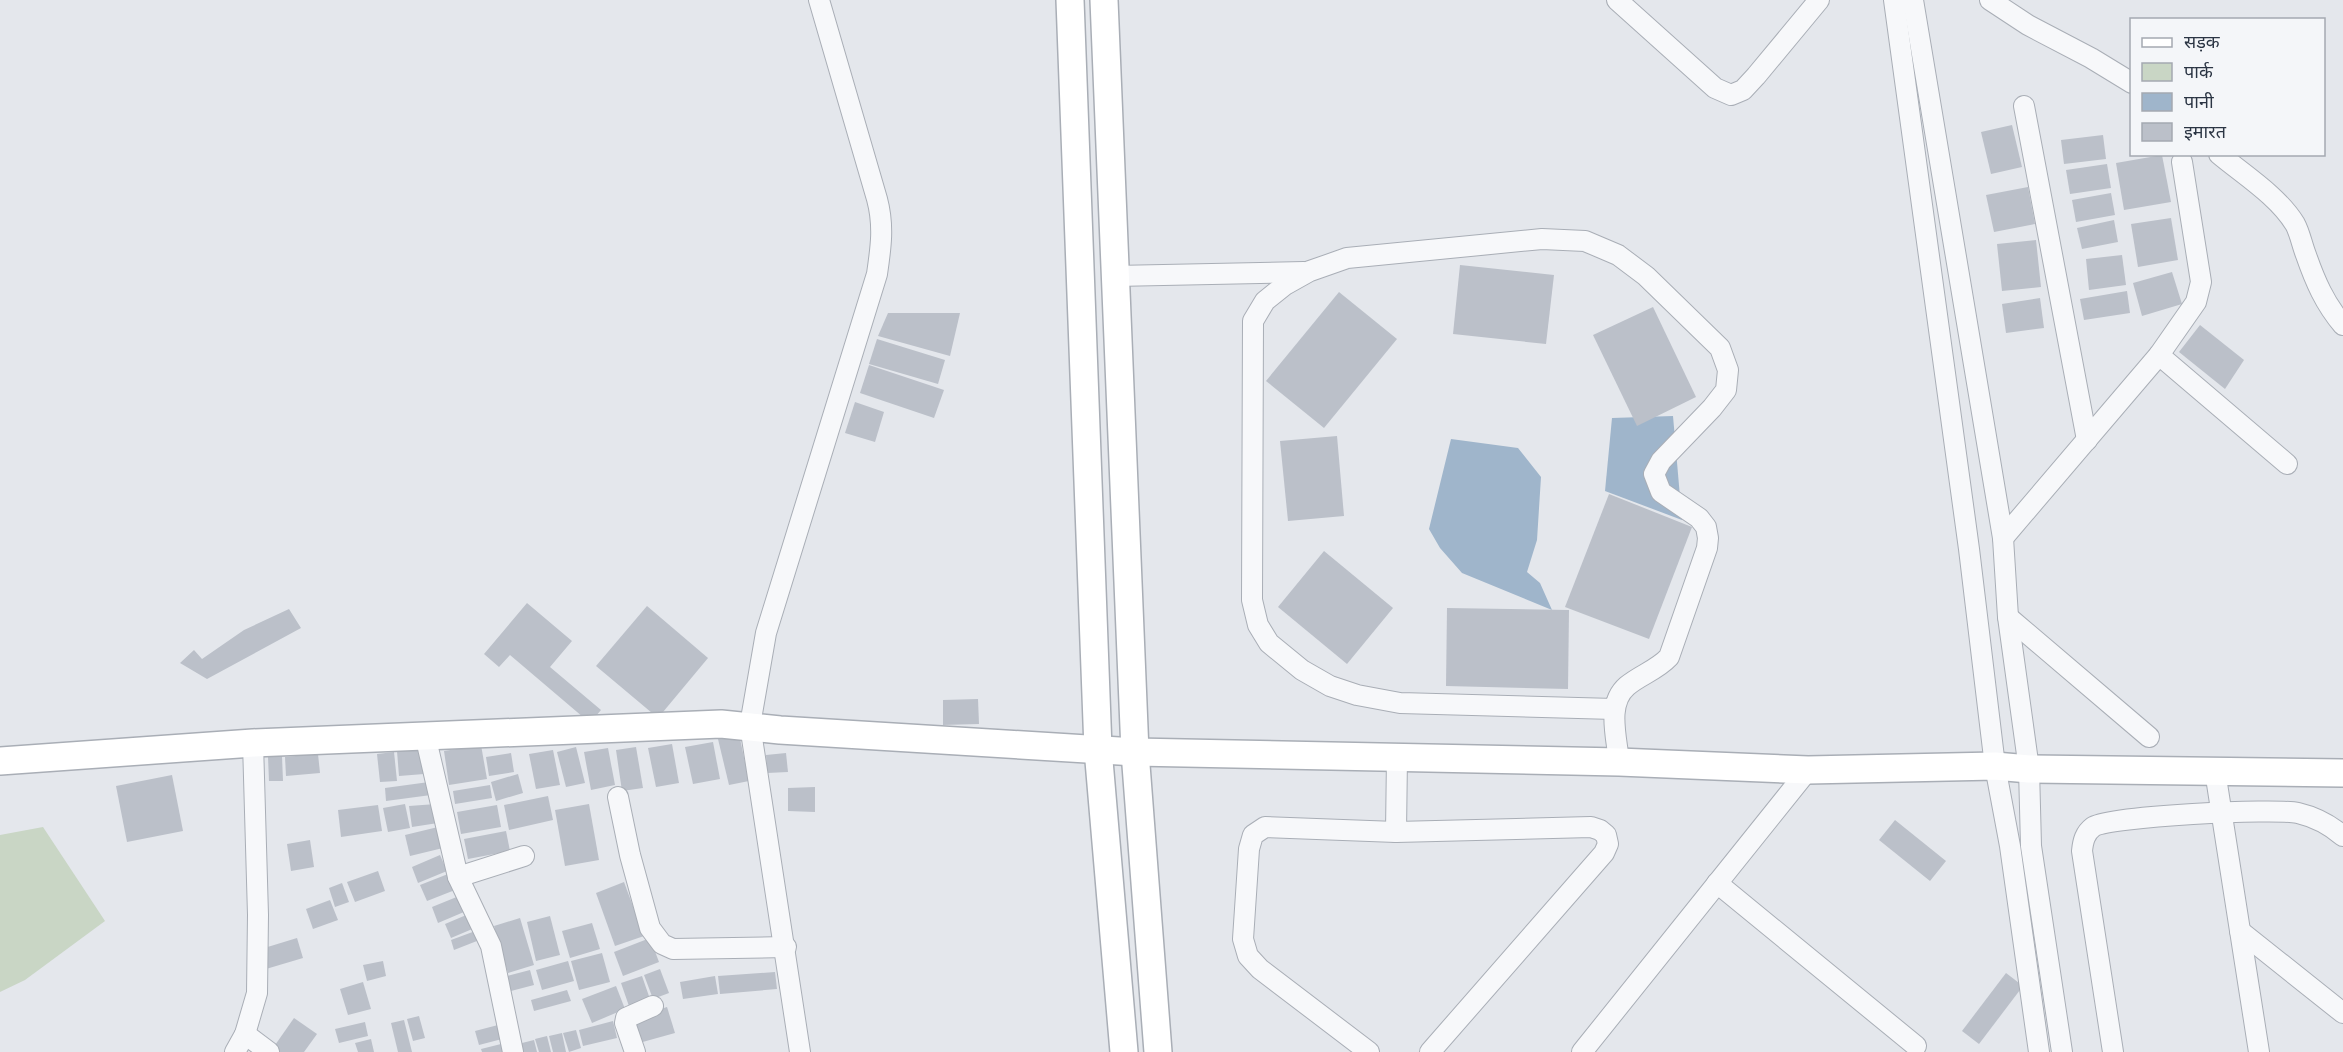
<svg xmlns="http://www.w3.org/2000/svg" width="2343" height="1052" font-family="'PT Sans Narrow','Noto Sans Devanagari',sans-serif">
  <rect width="100%" height="100%" fill="#e4e7ec"/>
  <!-- green -->
  <path fill="#c9d6c5" d="M43,827L105,921L25,980L0,992V835Z"/>
  <!-- water -->
  <g fill="#9fb5cb">
    <path d="M1673,416L1682,520L1605,491L1612,418Z"/>
    <path d="M1451,439L1518,448L1541,477L1537,540L1527,572L1540,583L1552,610L1462,573L1440,548L1429,529Z"/>
  </g>
  <!-- building -->
  <g fill="#bbc0c9">
    <path d="M2012,125L2022,167L1991,174L1981,132Z"/>
    <path d="M2103,135L2106,159L2064,164L2061,140Z"/>
    <path d="M2162,155L2171,202L2124,210L2116,163Z"/>
    <path d="M2107,164L2111,188L2070,194L2066,170Z"/>
    <path d="M2028,187L2035,224L1994,232L1986,195Z"/>
    <path d="M2111,193L2115,215L2076,222L2072,200Z"/>
    <path d="M2171,218L2178,260L2138,267L2131,224Z"/>
    <path d="M2114,220L2118,242L2082,249L2077,228Z"/>
    <path d="M2036,240L2041,287L2002,291L1997,244Z"/>
    <path d="M2122,255L2126,285L2089,290L2086,259Z"/>
    <path d="M1460,265L1554,275L1546,344L1453,334Z"/>
    <path d="M2172,272L2182,304L2142,316L2133,283Z"/>
    <path d="M2127,291L2130,313L2084,320L2080,299Z"/>
    <path d="M1339,292L1397,339L1324,428L1266,381Z"/>
    <path d="M2040,298L2044,328L2006,333L2002,304Z"/>
    <path d="M1653,307L1696,397L1637,426L1593,335Z"/>
    <path d="M888,313H960L950,356L878,336Z"/>
    <path d="M2200,325L2244,360L2225,389L2179,352Z"/>
    <path d="M877,339L945,360L938,384L869,364Z"/>
    <path d="M869,365L944,390L934,418L860,393Z"/>
    <path d="M855,402L884,412L875,442L845,433Z"/>
    <path d="M1337,436L1344,516L1288,521L1280,441Z"/>
    <path d="M1609,494L1692,527L1649,639L1565,607Z"/>
    <path d="M1324,551L1393,608L1347,664L1278,607Z"/>
    <path d="M527,603L572,641L550,667L601,710L590,723L510,655L499,667L484,654Z"/>
    <path d="M647,606L708,658L658,718L596,666Z"/>
    <path d="M1447,608L1569,610L1568,689L1446,686Z"/>
    <path d="M289,609L301,628L207,679L180,663L194,650L202,659L244,630Z"/>
    <path d="M978,699L979,724L943,725V700Z"/>
    <path d="M739,734L749,781L729,785L718,739Z"/>
    <path d="M713,742L720,779L693,784L685,747Z"/>
    <path d="M672,744L679,783L656,787L648,748Z"/>
    <path d="M481,745L487,779L449,785L444,751Z"/>
    <path d="M576,747L585,783L566,787L557,752Z"/>
    <path d="M636,747L643,788L622,791L616,750Z"/>
    <path d="M608,748L615,785L591,790L584,752Z"/>
    <path d="M422,749L424,774L399,776L397,751Z"/>
    <path d="M553,750L560,785L536,789L529,754Z"/>
    <path d="M394,752L397,781L380,782L377,754Z"/>
    <path d="M511,753L514,772L489,776L486,757Z"/>
    <path d="M786,753L788,772L767,773L766,755Z"/>
    <path d="M318,754L320,773L286,776L285,757Z"/>
    <path d="M282,756L283,781H269L268,757Z"/>
    <path d="M518,774L523,793L496,801L491,782Z"/>
    <path d="M172,775L183,831L127,842L116,786Z"/>
    <path d="M429,782L431,795L386,801L385,788Z"/>
    <path d="M490,785L492,798L455,804L453,791Z"/>
    <path d="M815,787V812L788,811V788Z"/>
    <path d="M548,796L553,820L509,830L504,805Z"/>
    <path d="M405,804L410,828L388,832L383,808Z"/>
    <path d="M436,804L438,823L412,827L409,806Z"/>
    <path d="M589,804L599,860L565,866L555,810Z"/>
    <path d="M378,805L382,831L341,837L338,810Z"/>
    <path d="M497,805L501,827L461,834L457,812Z"/>
    <path d="M1895,820L1946,861L1930,881L1879,840Z"/>
    <path d="M438,827L443,848L410,856L405,835Z"/>
    <path d="M506,831L510,851L468,859L464,839Z"/>
    <path d="M310,840L314,867L291,871L287,844Z"/>
    <path d="M440,855L447,871L418,883L412,867Z"/>
    <path d="M378,871L385,891L355,902L347,882Z"/>
    <path d="M448,874L455,890L427,901L420,885Z"/>
    <path d="M624,882L644,936L615,946L596,893Z"/>
    <path d="M342,883L349,902L335,907L329,888Z"/>
    <path d="M464,894L471,909L438,923L432,907Z"/>
    <path d="M330,900L338,920L313,929L306,909Z"/>
    <path d="M471,913L477,927L451,938L445,924Z"/>
    <path d="M550,916L560,955L536,961L527,922Z"/>
    <path d="M520,918L534,965L508,973L494,926Z"/>
    <path d="M592,923L600,949L570,958L562,931Z"/>
    <path d="M478,930L482,939L454,950L451,940Z"/>
    <path d="M297,938L303,958L266,969L261,949Z"/>
    <path d="M650,938L659,962L623,976L614,952Z"/>
    <path d="M602,953L610,982L579,990L571,961Z"/>
    <path d="M383,961L386,976L367,981L363,965Z"/>
    <path d="M568,961L574,981L542,990L536,970Z"/>
    <path d="M660,969L669,993L653,999L644,975Z"/>
    <path d="M530,970L534,985L511,991L507,976Z"/>
    <path d="M775,972L777,989L720,994L718,976Z"/>
    <path d="M2006,973L2023,986L1979,1044L1962,1031Z"/>
    <path d="M642,976L651,1002L630,1009L621,983Z"/>
    <path d="M715,976L718,994L683,999L680,982Z"/>
    <path d="M363,982L371,1009L348,1015L340,989Z"/>
    <path d="M616,986L625,1009L592,1023L582,999Z"/>
    <path d="M567,990L571,1001L534,1011L531,1000Z"/>
    <path d="M667,1007L675,1033L639,1043L632,1018Z"/>
    <path d="M419,1016L425,1038L413,1041L407,1019Z"/>
    <path d="M294,1018L317,1034L304,1052H279L273,1048Z"/>
    <path d="M404,1020L412,1052H398L391,1023Z"/>
    <path d="M613,1021L617,1038L583,1046L579,1030Z"/>
    <path d="M365,1022L368,1036L339,1043L335,1029Z"/>
    <path d="M498,1025L502,1039L479,1045L475,1031Z"/>
    <path d="M576,1030L581,1048L569,1052L563,1033Z"/>
    <path d="M562,1033L566,1052H553L549,1036Z"/>
    <path d="M547,1036L551,1052H539L535,1039Z"/>
    <path d="M371,1039L374,1052H358L355,1043Z"/>
    <path d="M534,1040L537,1052H516L514,1045Z"/>
    <path d="M501,1044L503,1052H482L481,1049Z"/>
  </g>
  <g fill="none" stroke-linecap="round" stroke-linejoin="round">
    <defs>
      <g id="street">
        <path d="M1617,0L1715,88L1731,95L1743,90L1756,76L1819,0"/>
        <path d="M1894,0L1969,549L1995,766L2010,846L2039,1052"/>
        <path d="M1913,0L2003,538L2008,617L2029,769L2031,846L2062,1052"/>
        <path d="M1990,0L2028,25L2091,58L2132,83"/>
        <path d="M2024,106L2087,440"/>
        <path d="M2219,154C2244,175 2278,196 2295,224C2300,233 2302,245 2306,255C2315,281 2325,304 2343,325"/>
        <path d="M1115,276L1304,272"/>
        <path d="M2159,355L2287,464"/>
        <path d="M2003,538L2159,355L2196,302L2201,282L2182,162"/>
        <path d="M2008,617L2149,737"/>
        <path d="M1614,709L1400,703L1357,695L1330,686L1302,670L1269,643L1258,625L1252,600L1253,321L1265,301L1285,285L1310,271L1347,258L1542,239L1585,241L1618,255L1646,276L1720,348L1728,370L1726,390L1712,408L1661,461L1654,474L1661,492L1699,518L1706,527L1708,538L1707,548L1669,657C1657,670 1640,675 1627,686C1606,704 1617,738 1619,762"/>
        <path d="M425,735L458,877L491,946L513,1052"/>
        <path d="M1397,757L1396,832L1591,827L1600,830L1606,835L1608,844L1604,853L1430,1052"/>
        <path d="M2215,771L2259,1052"/>
        <path d="M618,797L630,855L650,928L662,944L673,949L786,947"/>
        <path d="M458,877L524,856"/>
        <path d="M1717,883L1916,1046"/>
        <path d="M2240,931L2343,1013"/>
        <path d="M245,1034L269,1052"/>
        <path d="M235,1052L245,1034L257,993L258,915L253,743"/>
        <path d="M635,1052L625,1023L626,1018L653,1006"/>
        <path d="M800,1052L750,725L766,633L877,274C881,247 884,225 877,199L819,0"/>
        <path d="M1369,1052L1260,969L1248,956L1243,939L1249,849L1253,835L1265,827L1396,832"/>
        <path d="M1582,1052L1808,770"/>
        <path d="M2113,1052L2082,851C2083,841 2085,833 2093,827C2108,816 2276,808 2298,813C2315,817 2330,825 2343,836"/>
      </g>
      <g id="secondary">
        <path d="M1070,0L1098,749L1124,1052"/>
        <path d="M1104,0L1135,752L1158,1052"/>
        <path d="M0,761L253,743L721,724L780,730L1135,752L1619,762L1808,770L1995,766L2029,769L2343,773"/>
      </g>
    </defs>
    <!-- street casing -->
    <use href="#street" stroke="#a9aeb6" stroke-width="22"/>
    <!-- secondary casing -->
    <use href="#secondary" stroke="#a9aeb6" stroke-width="30"/>
    <!-- street -->
    <use href="#street" stroke="#f7f8fa" stroke-width="20"/>
    <!-- secondary -->
    <use href="#secondary" stroke="#fff" stroke-width="27"/>
  </g>
  <!-- legend -->
  <rect x="2130" y="18" width="195" height="138" fill="#f4f6f9" stroke="#a4a9b1" stroke-width="1.5"/>
  <rect x="2142" y="38" width="30" height="9" fill="#ffffff" stroke="#a4a9b1" stroke-width="1.5"/>
  <text x="2184" y="48" font-size="18" fill="#2b3544">सड़क</text>
  <rect x="2142" y="63" width="30" height="18" fill="#c9d6c5" stroke="#a4a9b1" stroke-width="1.5"/>
  <text x="2184" y="78" font-size="18" fill="#2b3544">पार्क</text>
  <rect x="2142" y="93" width="30" height="18" fill="#9fb5cb" stroke="#a4a9b1" stroke-width="1.5"/>
  <text x="2184" y="108" font-size="18" fill="#2b3544">पानी</text>
  <rect x="2142" y="123" width="30" height="18" fill="#bbc0c9" stroke="#a4a9b1" stroke-width="1.5"/>
  <text x="2184" y="138" font-size="18" fill="#2b3544">इमारत</text>
</svg>
